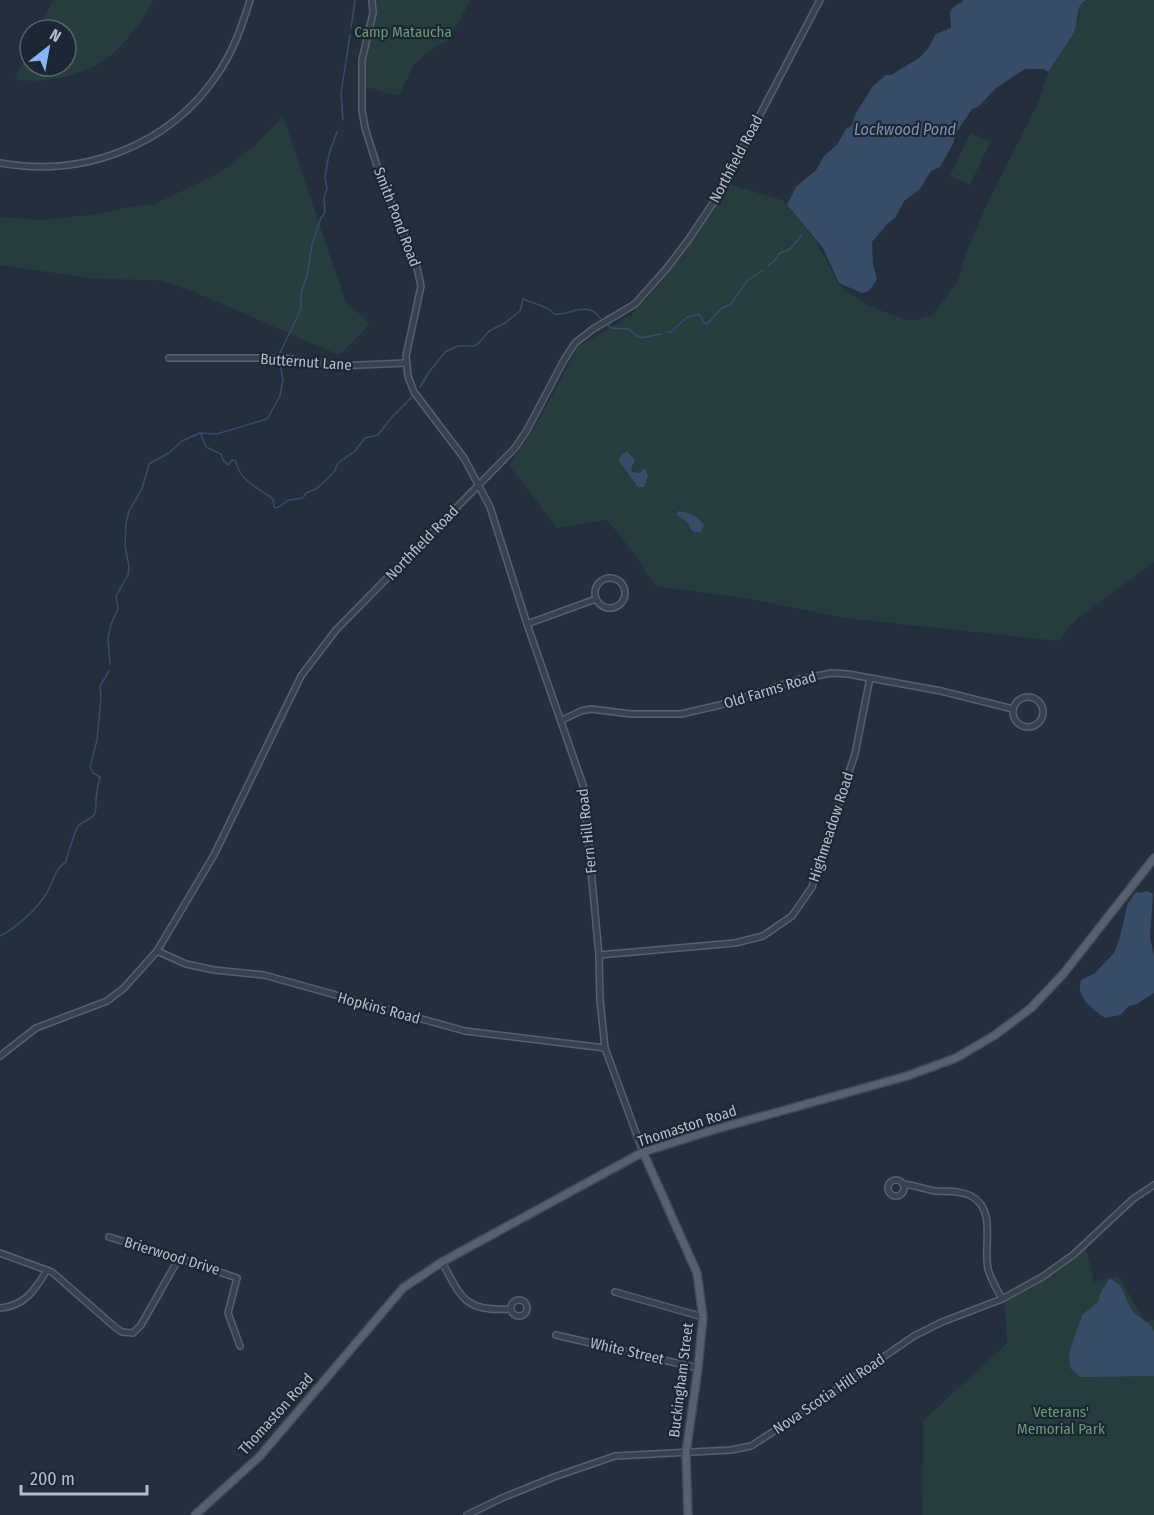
<svg xmlns="http://www.w3.org/2000/svg" width="1154" height="1515" font-family="'Fira Sans Condensed',sans-serif">
  <rect width="100%" height="100%" fill="#242f3e"/>
  <!-- green -->
  <g fill="#263c3f">
    <path d="M53,0H154C142,21 127,43 107,58C85,75 43,85 15,79L30,48V66H66V30H38Z"/>
    <path d="M374,0H471L447,41L427,52L413,66L399,96L363,86L364,58Z"/>
    <path d="M1086,0H1154V562L1074,621L1059,641L844,618L751,599L655,586L632,551L607,520L557,528L509,465L536,426L578,347L631,315L655,290L713,210L728,184L782,200L816,241L839,284L856,298L869,306L906,320H916L933,315L958,281L967,250L988,202L1038,103L1048,72L1079,19L1080,5Z"/>
    <path d="M283,116L345,300L370,324L339,355L192,291L159,280L95,279L0,265V217L40,220L90,215L136,206L155,204L221,172L256,144Z"/>
    <path d="M970,133L990,142L970,185L950,176Z"/>
    <path d="M1086,1248L1094,1282L1118,1276L1145,1321L1154,1320V1515H922L923,1421L1007,1343L1005,1301L1053,1273Z"/>
  </g>
  <!-- water -->
  <g fill="#394c67">
    <path d="M963,0H1086L1080,5L1074,33L1048,72L1043,69H1025L996,88L978,107L972,109L956,133L953,144L940,167L931,171L920,189L904,201L895,218L887,224L872,242L873,265L877,279L869,291L862,293L839,283L823,248L787,205L796,187L816,170L824,156L837,145L846,129L852,125L856,113L873,86L886,75H891L919,58L927,50L936,34L951,28C951,15 946,9 961,3Z"/>
    <path d="M627,451L635,460L631,469L632,472L640,473L643,469L646,470L648,477L644,487H638L619,461L620,456Z"/>
    <path d="M678,511C688,512 699,517 704,525L701,533L692,531L688,523L677,515Z"/>
    <path d="M1147,891L1153,894L1150,937L1154,957V993L1137,1004L1129,1006L1120,1015L1105,1018C1093,1009 1075,997 1081,980L1095,973L1114,953L1119,941L1128,903L1136,892L1141,893Z"/>
    <path d="M1109,1279C1124,1283 1124,1297 1131,1309C1136,1318 1151,1321 1154,1332C1154,1342 1154,1364 1154,1376L1081,1377L1071,1369L1069,1353L1082,1315L1098,1302L1100,1294Z"/>
  </g>
  <g fill="none" stroke-linecap="round" stroke-linejoin="round">
    <!-- stream -->
    <g stroke="#394c67" stroke-width="1.5">
      <path d="M351,27L355,0"/>
      <path d="M343,120L341,93L350,35"/>
      <path d="M768,266L775,260L780,253L789,250L802,235"/>
      <path d="M607,324L611,328L629,329C643,344 644,335 662,334"/>
      <path d="M667,332H671L686,318L698,314L702,318L704,323L707,324L722,308L730,305L747,281L763,270"/>
      <path d="M279,355L301,309V293L307,276L312,245L321,218L325,212L324,198L327,188L325,177L329,154L337,132"/>
      <path d="M420,387L429,372L445,352L458,346H474L479,343L489,331L505,323L520,311L523,299L547,308L554,314C569,316 589,300 600,318"/>
      <path d="M201,434L206,447L221,454L223,460L228,465L232,460L236,461C239,481 259,488 273,499L274,507L277,508L289,500L303,498L306,493L316,489L326,480L334,472L338,463L355,451L365,438L378,435L392,417L412,397"/>
      <path d="M110,664L108,638L111,624L118,609L116,596L128,575L129,566L125,546L126,523L129,511L142,489L149,464L169,453L182,441L200,433L217,434L267,419L280,396L283,379L279,360"/>
      <path d="M0,936C16,928 37,909 46,894C53,883 55,868 66,862C66,858 76,829 78,826C83,821 90,820 94,815C96,811 96,810 96,806C95,795 98,787 100,777L93,773L90,767L97,740L101,697L100,686L109,671"/>
    </g>
    <defs>
      <g id="minor">
        <path d="M372,0L373,13L362,60V110L365,128L378,169L417,268L421,286L406,356L408,376L414,392L464,458L490,507L527,624L583,785L599,955L600,1000L605,1048L643,1152"/>
        <path d="M0,163C83,178 169,146 217,75C233,52 242,26 250,0"/>
        <path d="M169,358H284L337,366L406,363"/>
        <circle cx="610" cy="593" r="15"/>
        <path d="M527,624L596,599"/>
        <circle cx="1028" cy="712" r="15"/>
        <path d="M562,720L581,711L591,709L631,714H681L720,705L800,679L832,673L848,674L941,691L1013,709"/>
        <path d="M157,951L186,964L214,970L264,975L465,1031L605,1048"/>
        <path d="M599,955L735,943L763,936L792,916L812,887L820,861L855,754L870,678"/>
        <path d="M0,1056L36,1028L107,1001L124,988L157,951L214,855L301,676L336,630L515,448L527,430L564,360L575,343L593,329L635,304L667,268L689,239L713,203L730,172L820,0"/>
        <circle cx="896" cy="1188" r="8"/>
        <path d="M903,1184C914,1185 924,1189 935,1191C947,1192 960,1190 971,1196C997,1209 983,1246 988,1269C991,1280 997,1289 1002,1299"/>
        <path d="M109,1237L179,1258L237,1278L228,1313L240,1346"/>
        <path d="M0,1253L52,1272L116,1328L122,1332L133,1333L141,1325L179,1258"/>
        <path d="M442,1262C462,1299 465,1312 511,1309"/>
        <path d="M615,1292L703,1317"/>
        <circle cx="519" cy="1308" r="8"/>
        <path d="M0,1308C25,1306 35,1290 47,1270"/>
        <path d="M556,1335L698,1368"/>
        <path d="M467,1515L502,1498L554,1477L615,1456L731,1450L751,1446L805,1411L914,1336L942,1322L1002,1299L1042,1277L1073,1255L1133,1199L1154,1185"/>
      </g>
      <g id="major">
        <path d="M643,1152L697,1273L703,1317L698,1368L686,1453L688,1515"/>
        <path d="M195,1515L260,1456L403,1288L442,1262L643,1152L713,1130L907,1076L956,1058L995,1035L1031,1008L1064,973L1154,858"/>
      </g>
    </defs>
    <!-- minor casing -->
    <use href="#minor" stroke="#565f6c" stroke-width="8"/>
    <!-- major casing -->
    <use href="#major" stroke="#414a57" stroke-width="10"/>
    <!-- minor -->
    <use href="#minor" stroke="#38414e" stroke-width="5"/>
    <!-- major -->
    <use href="#major" stroke="#56606e" stroke-width="7"/>
  </g>
  <g text-anchor="middle" stroke-width="4.5" stroke-linejoin="round" paint-order="stroke">
    <!-- park labels -->
    <g font-size="15" fill="#6b9a76" stroke="#1d2633">
      <text x="403" y="37">Camp Mataucha</text>
      <text x="1061" y="1417">Veterans'<tspan x="1061" dy="17">Memorial Park</tspan></text>
    </g>
    <!-- street labels -->
    <g font-size="15" fill="#b4bcc9" stroke="#1d2633">
      <text transform="translate(736 159) rotate(-62)" y="5">Northfield Road</text>
      <text transform="translate(397 217) rotate(69)" y="5">Smith Pond Road</text>
      <text transform="translate(306 362) rotate(4)" y="5">Butternut Lane</text>
      <text transform="translate(422 543) rotate(-46)" y="5">Northfield Road</text>
      <text transform="translate(770 690) rotate(-17)" y="5">Old Farms Road</text>
      <text transform="translate(831 827) rotate(-72)" y="5">Highmeadow Road</text>
      <text transform="translate(587 831) rotate(-96)" y="5">Fern Hill Road</text>
      <text transform="translate(379 1008) rotate(15)" y="5">Hopkins Road</text>
      <text transform="translate(687 1126) rotate(-18)" y="5">Thomaston Road</text>
      <text transform="translate(172 1256) rotate(17)" y="5">Brierwood Drive</text>
      <text transform="translate(627 1351) rotate(13)" y="5">White Street</text>
      <text transform="translate(681 1380) rotate(-83)" y="5">Buckingham Street</text>
      <text transform="translate(829 1394) rotate(-34)" y="5">Nova Scotia Hill Road</text>
      <text transform="translate(276 1414) rotate(-48)" y="5">Thomaston Road</text>
    </g>
    <!-- water labels -->
    <g font-size="16" font-style="italic" fill="#7c92b1" stroke="#1d2633">
      <text x="905" y="135">Lockwood Pond</text>
    </g>
  </g>
  <!-- north arrow -->
  <g transform="translate(48 48) rotate(31)"><circle r="28" fill="#1d2633" stroke="#59626f" stroke-width="1.5"/>
  <path d="M0-4.5L10 22L0 15L-10 22Z" fill="#8ab4f8"/>
  <text y="-9" font-size="16" font-weight="bold" text-anchor="middle" fill="#b4bcc9">N</text>
  </g>
  <!-- scale -->
  <path d="M21 1485v9h126v-9" fill="none" stroke="#b4bcc9" stroke-width="3"/>
  <text x="30" y="1485" font-size="18" fill="#b4bcc9" stroke="#1d2633" stroke-width="4.5" paint-order="stroke">200 m</text>
</svg>
